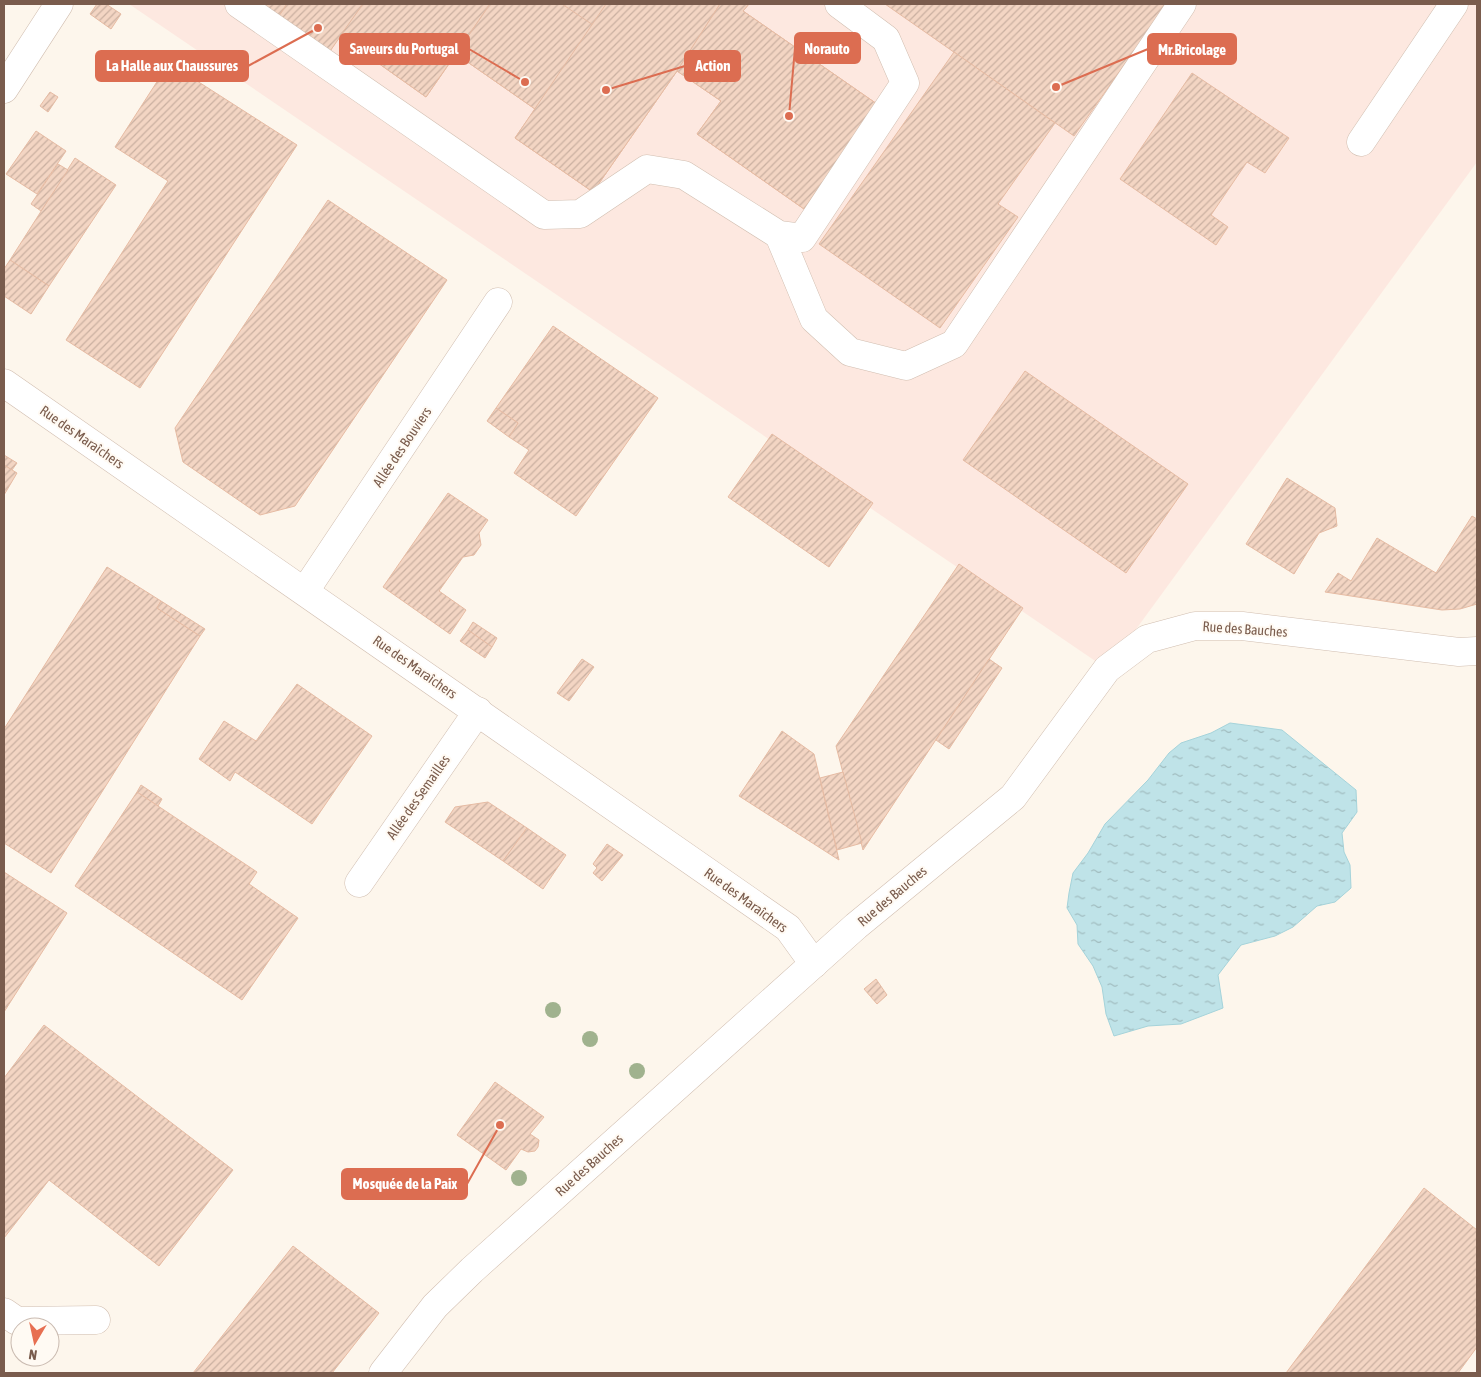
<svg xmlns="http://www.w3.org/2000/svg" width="1481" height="1377" font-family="'Asap Condensed',sans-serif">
  <defs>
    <pattern id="water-ripples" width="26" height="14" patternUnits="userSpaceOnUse" patternTransform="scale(1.25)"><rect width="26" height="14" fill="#bfe3e8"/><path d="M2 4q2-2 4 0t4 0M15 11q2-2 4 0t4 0" fill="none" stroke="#a0bbbe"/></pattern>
    <pattern id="building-hatch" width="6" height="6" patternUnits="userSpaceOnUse" patternTransform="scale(1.25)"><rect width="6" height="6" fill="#f3d5c3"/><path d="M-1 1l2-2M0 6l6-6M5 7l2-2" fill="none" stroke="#cab0a1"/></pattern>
  </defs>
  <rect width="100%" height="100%" fill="#fdf6ec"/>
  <!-- commercial -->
  <path fill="#fde8e0" d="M129,4H1477V162L1107,669Z"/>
  <!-- water -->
  <path fill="url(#water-ripples)" stroke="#a5d3da" d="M1230,723L1282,730L1356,790L1357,812L1342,833L1344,852L1350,865L1351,888L1335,902L1317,906L1293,927L1275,936L1241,945L1218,975L1223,1008L1181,1024L1148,1026L1114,1036L1106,1014L1102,987L1093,966L1078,944L1077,925L1067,908L1069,893L1073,873L1088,853L1105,824L1148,780L1169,753L1181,743L1211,733Z"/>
  <!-- building -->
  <g fill="url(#building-hatch)" stroke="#e6bba3">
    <path d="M97,4H106L121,14L111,29L90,14Z"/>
    <path d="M256,4H749L743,11L877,104L804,209L697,134L721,101L677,71L593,192L515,138L535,109L456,54L426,97L340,36L328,54Z"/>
    <path d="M256,4H287L277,19Z"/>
    <path d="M287,4H363L328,54L277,19Z"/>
    <path d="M363,4H490L426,97L340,36Z"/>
    <path d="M490,4H562L593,25L535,109L456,54Z"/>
    <path d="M606,4H720L677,71L593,192L515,138Z"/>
    <path d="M720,4H749L743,11L877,104L804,209L697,134L721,101L677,71Z"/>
    <path d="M885,4H1167L1074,136Z"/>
    <path d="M954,52L1055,123L998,204L1018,217L940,328L819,244Z"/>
    <path d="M169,63L297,145L140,388L66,340L168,181L115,147Z"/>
    <path d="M1192,73L1289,138L1265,173L1247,162L1211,215L1228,227L1216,245L1120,179Z"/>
    <path d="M50,92L58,97L48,112L40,106Z"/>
    <path d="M36,131L66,151L37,194L6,174Z"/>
    <path d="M75,158L116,185L49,286L10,260Z"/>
    <path d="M58,164L68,170L41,211L31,204Z"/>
    <path d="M328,200L447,280L295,506L260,515L183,462L175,428Z"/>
    <path d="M10,260L49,286L31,314L4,296V269Z"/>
    <path d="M553,326L658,398L576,516L514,473L529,450L509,437L518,423L496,408Z"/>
    <path d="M1025,371L1188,484L1126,573L963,460Z"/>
    <path d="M496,408L518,423L509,437L487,421Z"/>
    <path d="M772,434L873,503L829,567L728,497Z"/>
    <path d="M4,455L17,463L12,470L4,465Z"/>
    <path d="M4,465L17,473L4,495Z"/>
    <path d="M1287,478L1335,508L1337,526L1319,533L1294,574L1246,544Z"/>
    <path d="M448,493L488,520L479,533L481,545L474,555L463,557L439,591L466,610L450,634L383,587Z"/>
    <path d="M1472,516L1477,519V604L1460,609L1442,610L1325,592L1338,573L1351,581L1377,538L1436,573Z"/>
    <path d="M959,564L1023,608L863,850L836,746Z"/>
    <path d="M107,567L161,601L157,608L200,636L51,873L4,843V729Z"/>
    <path d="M161,601L205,629L200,636L157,608Z"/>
    <path d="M473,622L497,638L492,647L468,630Z"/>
    <path d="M468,630L492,647L485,658L460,641Z"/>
    <path d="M582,659L594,667L569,701L557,693Z"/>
    <path d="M989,659L1002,668L949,749L936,740Z"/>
    <path d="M297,684L372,736L312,824L235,772L230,781L199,759L224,721L256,741Z"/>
    <path d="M782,731L814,754L839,860L739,796Z"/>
    <path d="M843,772L862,843L837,850L820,778Z"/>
    <path d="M141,785L162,799L158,806L137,792Z"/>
    <path d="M137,792L257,872L249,884L298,918L242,1000L75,886Z"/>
    <path d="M488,802L527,828L503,861L445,822L455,807Z"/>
    <path d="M527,828L566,855L543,889L503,861Z"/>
    <path d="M607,844L623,855L602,881L593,873L597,868L593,864Z"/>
    <path d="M4,872L67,913L4,1012Z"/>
    <path d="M876,979L887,995L877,1004L864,989Z"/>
    <path d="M44,1025L233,1170L159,1266L49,1180L4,1238V1078Z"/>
    <path d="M495,1082L544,1117L530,1134L539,1140L538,1147L535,1151L528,1152L521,1149L506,1170L457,1135Z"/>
    <path d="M1424,1188L1477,1230V1347L1458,1373H1286Z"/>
    <path d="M293,1246L379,1313L332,1373H193Z"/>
  </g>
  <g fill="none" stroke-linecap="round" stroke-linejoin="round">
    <defs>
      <g id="minor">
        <path d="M239,4L544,215L580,214L647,169L684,175L779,235L802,238L905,83L886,39L839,4"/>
        <path d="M4,89L59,4"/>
        <path d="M1361,142L1454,4"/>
        <path d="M779,235L814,319L850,352L906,366L954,344L1182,4"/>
        <path d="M4,383L788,928L814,964"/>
        <path d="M305,591L498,302"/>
        <path d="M359,883L478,711"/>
        <path d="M4,1312L17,1321L96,1320"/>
        <path d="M383,1373L435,1306L472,1270L856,926L1013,797L1107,669L1147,639L1195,626H1242L1459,652L1477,651"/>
      </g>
    </defs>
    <!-- minor casing -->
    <use href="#minor" stroke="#d1beb0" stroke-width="29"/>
    <!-- minor -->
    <use href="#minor" stroke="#fff" stroke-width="28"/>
  </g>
  <!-- trees -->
  <g fill="#a0b28e">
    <circle cx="553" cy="1010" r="8"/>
    <circle cx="590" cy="1039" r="8"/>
    <circle cx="637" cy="1071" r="8"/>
    <circle cx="519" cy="1178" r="8"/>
  </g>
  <g text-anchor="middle" stroke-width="4" stroke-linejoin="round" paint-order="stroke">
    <!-- street labels -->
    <g font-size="14" fill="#7a5c4d" stroke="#fffaf3">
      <text transform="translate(82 437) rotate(35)" y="5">Rue des Maraîchers</text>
      <text transform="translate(402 447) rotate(-56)" y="5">Allée des Bouviers</text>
      <text transform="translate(1245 629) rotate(4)" y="5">Rue des Bauches</text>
      <text transform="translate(415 667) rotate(35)" y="5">Rue des Maraîchers</text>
      <text transform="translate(418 797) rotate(-55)" y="5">Allée des Semailles</text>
      <text transform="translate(892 896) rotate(-40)" y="5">Rue des Bauches</text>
      <text transform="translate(746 900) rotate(36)" y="5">Rue des Maraîchers</text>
      <text transform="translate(589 1165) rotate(-42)" y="5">Rue des Bauches</text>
    </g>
  </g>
  <!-- callouts -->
  <path fill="none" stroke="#dc6d51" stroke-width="2" d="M789 116L795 48M525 82L469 49M1056 87L1148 49M318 28L248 66M606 90L685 66M500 1125L467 1184"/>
  <g fill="#dc6d51" stroke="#fffaf3" stroke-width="2">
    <circle cx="789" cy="116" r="5"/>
    <circle cx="525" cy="82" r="5"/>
    <circle cx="1056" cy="87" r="5"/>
    <circle cx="318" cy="28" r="5"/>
    <circle cx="606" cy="90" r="5"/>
    <circle cx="500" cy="1125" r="5"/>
  </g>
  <g fill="#dc6d51" stroke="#dc6d51" stroke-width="2">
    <rect x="795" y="33" width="65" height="30" rx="5"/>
    <rect x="340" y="34" width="129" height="30" rx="5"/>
    <rect x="1148" y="34" width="88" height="30" rx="5"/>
    <rect x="96" y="51" width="152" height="30" rx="5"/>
    <rect x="685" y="51" width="55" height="30" rx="5"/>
    <rect x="342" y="1169" width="125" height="30" rx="5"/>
  </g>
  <g font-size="15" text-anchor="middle" font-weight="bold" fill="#fff">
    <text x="827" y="54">Norauto</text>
    <text x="404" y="54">Saveurs du Portugal</text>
    <text x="1192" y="55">Mr.Bricolage</text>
    <text x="172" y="71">La Halle aux Chaussures</text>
    <text x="713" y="71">Action</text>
    <text x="405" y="1189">Mosquée de la Paix</text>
  </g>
  <!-- border -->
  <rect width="1481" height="1377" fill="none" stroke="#7a5c4d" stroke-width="10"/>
  <!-- north arrow -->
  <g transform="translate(35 1342) rotate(189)"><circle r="24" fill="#fffaf3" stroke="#cabbb1"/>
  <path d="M0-4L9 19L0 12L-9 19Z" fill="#e76f51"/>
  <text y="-8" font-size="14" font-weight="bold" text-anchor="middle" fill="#7a5c4d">N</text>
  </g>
</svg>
